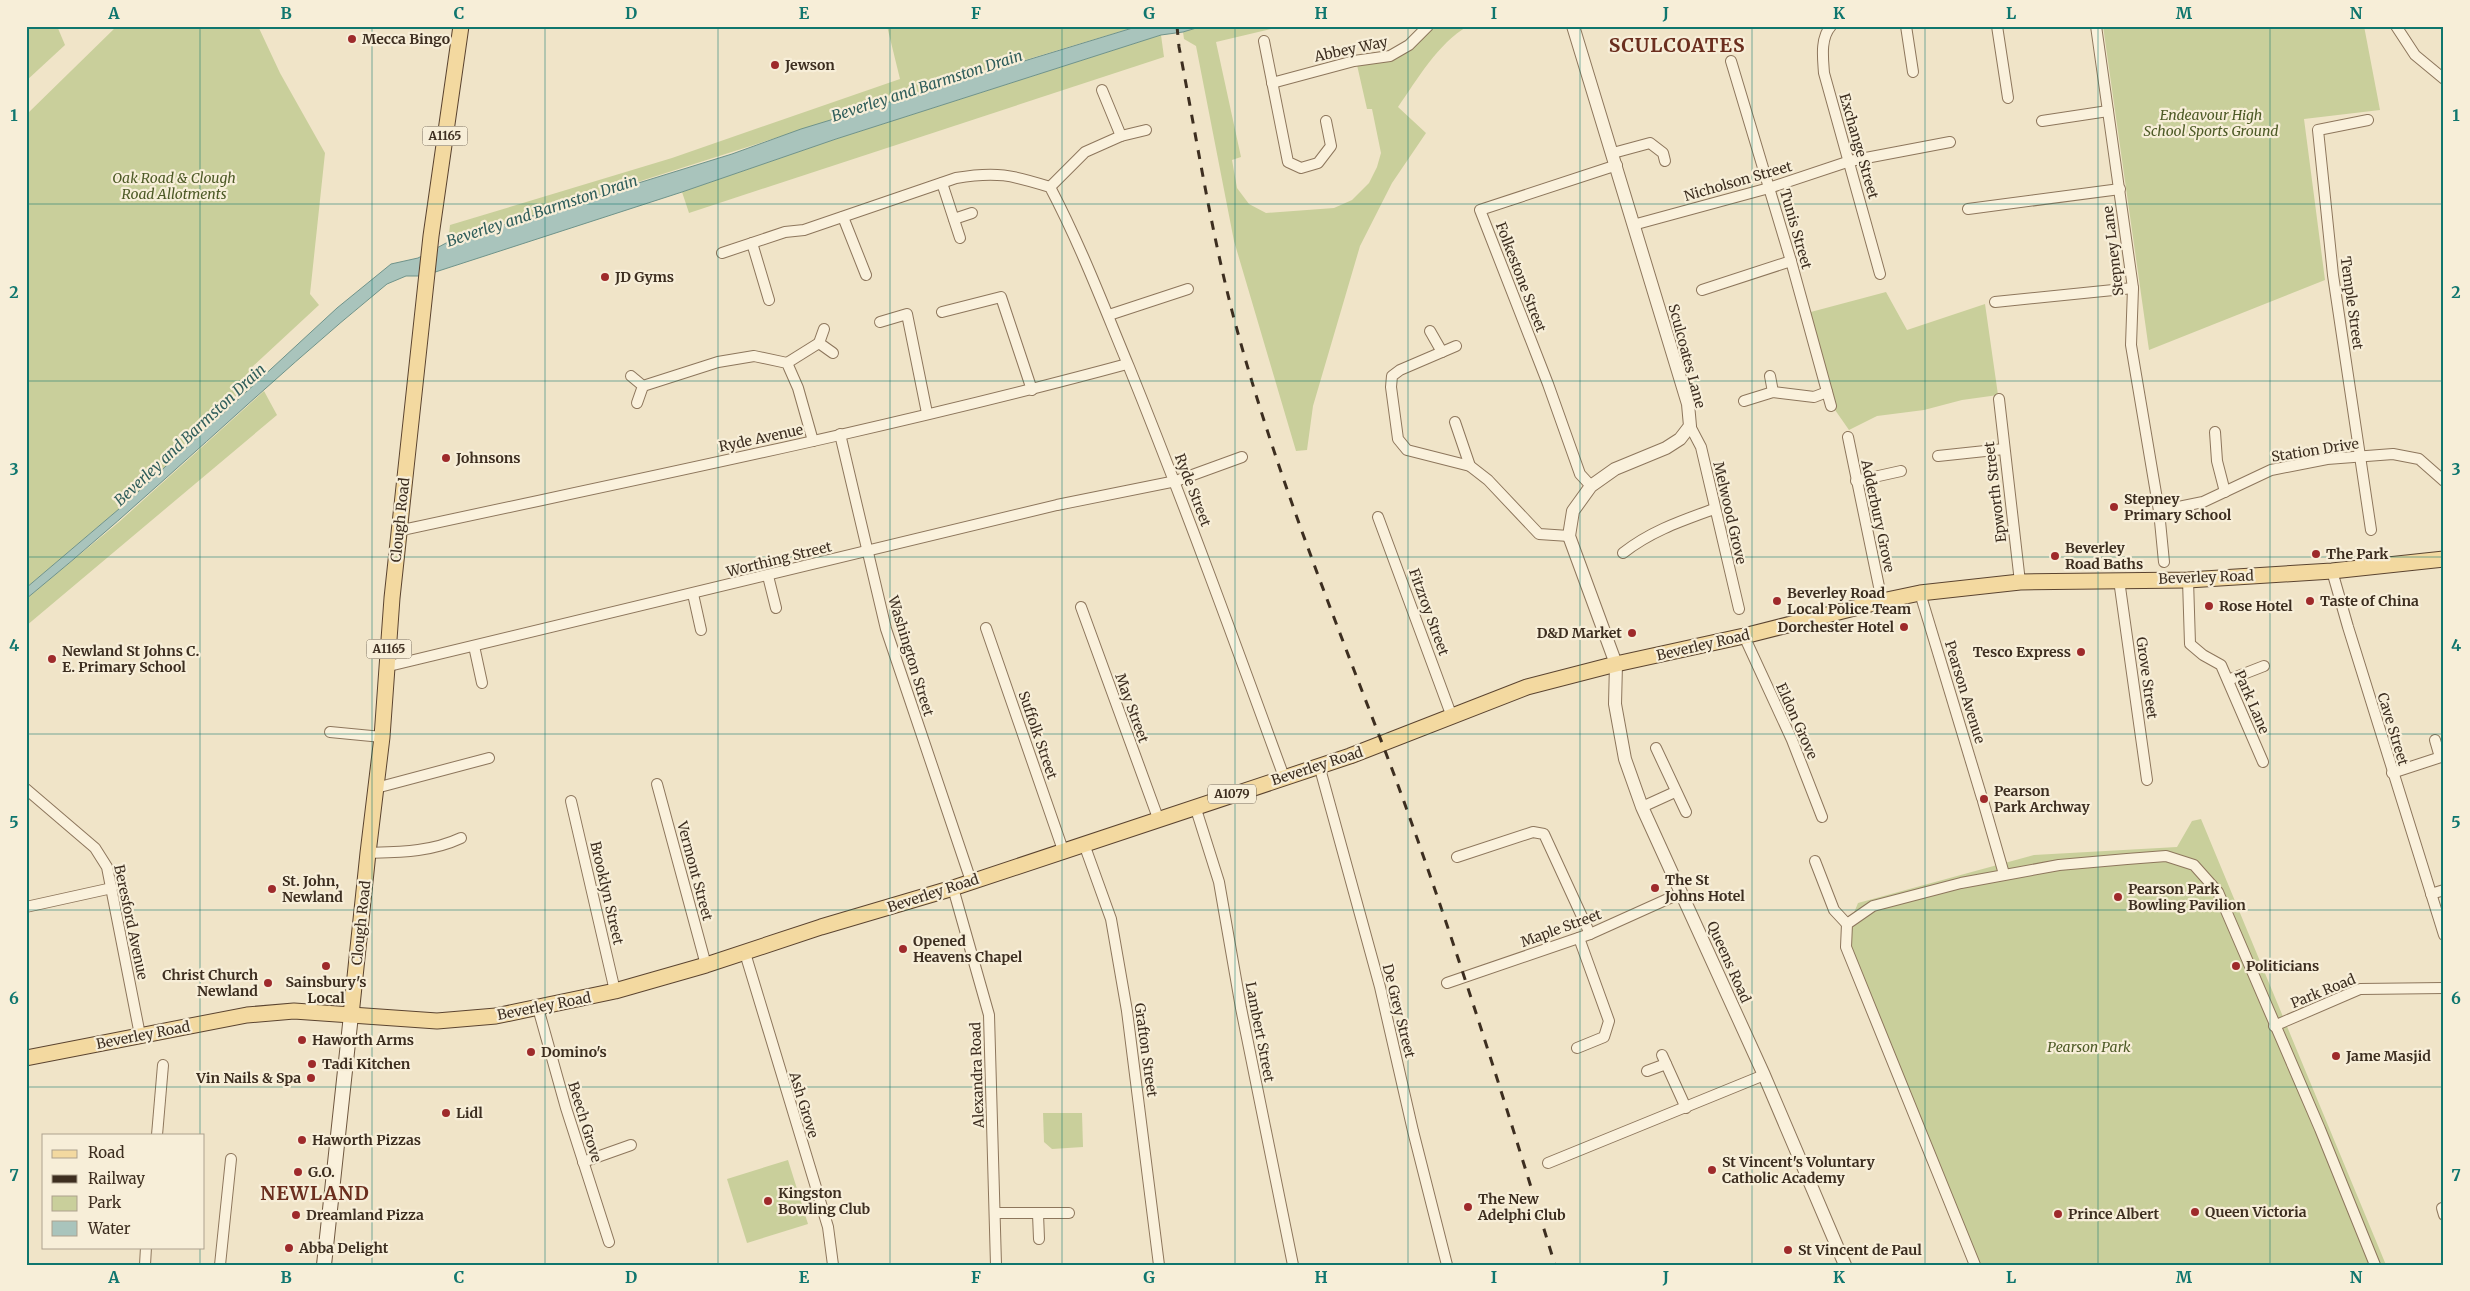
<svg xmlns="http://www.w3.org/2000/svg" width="2470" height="1291" font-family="Merriweather,serif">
  <rect width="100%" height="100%" fill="#f0e4c8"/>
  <!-- green -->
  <g fill="#c9cf9b">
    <path d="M26,26H57L65,45L26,81Z"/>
    <path d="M117,26H258L280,73L325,153L310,294L319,305L252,367L258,380L126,503L26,588V115Z"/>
    <path d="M887,26H1139C907,94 678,170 448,242L450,225L672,158L900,79Z"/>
    <path d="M1203,26H1283L1216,42L1241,157L1232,160L1237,188L1249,204L1266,213L1334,208L1352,200L1369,183L1377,167L1381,153L1372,109H1367L1357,65L1402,55L1428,26H1468C1438,43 1417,80 1398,107L1426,133L1392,183L1360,246L1313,406L1307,450L1296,451L1234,241L1196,46L1184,39L1183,32Z"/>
    <path d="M2103,26H2364L2380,110L2304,119L2325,280L2149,350Z"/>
    <path d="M1161,35L1164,57L689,213L682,192L836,139Z"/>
    <path d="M1886,292L1907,330L1985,304L1998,395L1962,400L1924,410L1877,416L1849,430L1833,407L1807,313Z"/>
    <path d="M264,391L277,415L26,626V599L119,522Z"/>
    <path d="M2201,819L2386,1265H1975L1846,958L1849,925L1858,903L2034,855L2177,847L2192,821Z"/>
    <path d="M1043,1113H1082L1083,1147L1052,1149L1044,1142Z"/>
    <path d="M788,1160L808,1224L747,1243L727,1179Z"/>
  </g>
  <!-- water -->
  <path fill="#a9c4bc" stroke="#6f938a" d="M1139,26H1203L1183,32L1161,35L836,139L682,192L423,276H406L387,284C263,385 150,498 26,599V588L126,503L337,308L391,264L418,258L448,242L732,154L801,129Z"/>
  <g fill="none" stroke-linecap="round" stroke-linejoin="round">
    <defs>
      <g id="minor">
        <path d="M1831,26C1820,38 1823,59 1824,73L1880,274"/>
        <path d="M1906,26L1913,72"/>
        <path d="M1997,26L2008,98"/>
        <path d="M2096,26L2133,288L2131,345L2159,511L2164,562"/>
        <path d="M2396,26L2415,55L2444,79"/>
        <path d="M1264,41L1288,162L1301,168L1318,163L1331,146L1326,121"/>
        <path d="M1731,61L1791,261L1831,406"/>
        <path d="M1272,83L1354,61L1390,56L1409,45L1428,26"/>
        <path d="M2368,120L2318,130L2333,275L2371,530"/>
        <path d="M2042,121L2108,111"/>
        <path d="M1121,136L1146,130"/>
        <path d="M1613,153L1650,143L1663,153L1665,161"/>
        <path d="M942,183L960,238"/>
        <path d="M1050,187L1085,152L1121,136L1102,90"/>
        <path d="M1968,209L2120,189"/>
        <path d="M843,217L866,275"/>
        <path d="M954,219L972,213"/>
        <path d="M1633,225L1769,188L1850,161L1950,142"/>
        <path d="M752,243L769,300"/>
        <path d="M722,253L785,232L804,230L956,178C996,171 1012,175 1050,187C1081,246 1104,307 1129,367C1184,503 1234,640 1284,777"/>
        <path d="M1702,290L1791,261"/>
        <path d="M1995,302L2133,288"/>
        <path d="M942,312L1001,297L1032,390"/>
        <path d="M1109,315L1188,289"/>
        <path d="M880,322L907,314L927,413"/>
        <path d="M824,329L819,343L833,353"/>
        <path d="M1430,331L1442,352"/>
        <path d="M1456,346L1400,370L1392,376L1391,387L1398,439L1407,450L1470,466L1488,480L1539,534L1569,536"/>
        <path d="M787,363L819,343"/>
        <path d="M631,376L643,386L637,403"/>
        <path d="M1770,376L1773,392"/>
        <path d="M643,386L718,362L754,356L787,363L798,388L813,441"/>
        <path d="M1999,399L2020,582"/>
        <path d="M1744,401L1773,392L1814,397L1827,392"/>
        <path d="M1455,422L1470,466"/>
        <path d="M1690,426L1701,447L1739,609"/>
        <path d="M2215,432L2217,461L2225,492"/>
        <path d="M840,434L886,629L971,881"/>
        <path d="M1848,437L1882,601"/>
        <path d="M1938,456L2004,449"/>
        <path d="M1856,481L1901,471"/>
        <path d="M1591,486L1580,474L1548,384L1480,210L1617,165"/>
        <path d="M2159,511L2203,502L2271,470L2327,459L2393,454L2419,459L2444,481"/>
        <path d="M1378,517L1452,717"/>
        <path d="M398,531C642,478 887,429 1127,364"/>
        <path d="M1623,553C1651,531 1681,521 1714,509"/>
        <path d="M2332,571L2348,627L2444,935"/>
        <path d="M768,576L776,608"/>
        <path d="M2119,580L2147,780"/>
        <path d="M2188,580L2190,644L2203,655L2221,665L2263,762"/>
        <path d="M1920,593L1982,798"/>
        <path d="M693,594L701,630"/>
        <path d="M1081,607L1158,818"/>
        <path d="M986,628L1063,850"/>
        <path d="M1744,636L1792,740L1822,817"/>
        <path d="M474,646L482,683"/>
        <path d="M389,666L1057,505L1176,481L1242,457"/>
        <path d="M2228,680L2264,666"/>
        <path d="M330,732L382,737"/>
        <path d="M2435,740L2440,757"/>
        <path d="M1656,748L1686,812"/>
        <path d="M1319,765L1380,987L1413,1131L1447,1265"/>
        <path d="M2392,773L2444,756"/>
        <path d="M657,784L706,965"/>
        <path d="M376,788L489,758"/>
        <path d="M26,789L95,848L107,867L140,1035"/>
        <path d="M571,801L615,991"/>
        <path d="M1983,801L2004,874"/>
        <path d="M1195,806L1219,882L1241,1008L1293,1265"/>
        <path d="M1642,807L1675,792"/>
        <path d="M1084,844L1111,919L1127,1011L1159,1265"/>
        <path d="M368,853C400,852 431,852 461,838"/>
        <path d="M1457,857L1533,832L1544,834L1590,934"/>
        <path d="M1815,861L1834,910L1847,924"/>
        <path d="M953,888L989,1015L996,1265"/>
        <path d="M2431,894L2444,890"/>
        <path d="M26,907L112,888"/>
        <path d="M745,953L828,1227L833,1265"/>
        <path d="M1447,983L1590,934L1681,893"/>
        <path d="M538,1008L566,1108L609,1242"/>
        <path d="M2274,1026L2360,989L2444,988"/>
        <path d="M1577,1048L1604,1037L1609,1021L1579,938"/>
        <path d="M1662,1055L1686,1108"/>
        <path d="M1647,1071L1666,1064"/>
        <path d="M157,1135L163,1065"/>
        <path d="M583,1162L631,1145"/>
        <path d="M1548,1163L1764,1075"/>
        <path d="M2442,1208L2444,1215"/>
        <path d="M996,1213H1069"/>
        <path d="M1038,1214L1039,1239"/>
        <path d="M145,1265L146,1247"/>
        <path d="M220,1265L231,1159"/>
        <path d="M1975,1265L1846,947L1847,924L1873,906L1961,883L2059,865L2127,859L2166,856L2194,865L2218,892L2320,1129L2375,1265"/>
      </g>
      <path id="tertiary" d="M1573,26L1688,404L1690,426L1680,439L1666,448L1615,469L1591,486L1573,511L1569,536L1616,664L1615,704L1625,759L1642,807L1764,1075L1845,1265"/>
      <path id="secondary" d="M324,1265L351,1015"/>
      <g id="primary">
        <path d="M351,1015L368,853L382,737L392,598L431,236L461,26"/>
        <path d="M26,1058L247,1015L294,1011L437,1021L496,1016L615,991L706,965L821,927L953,888L1350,756L1527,687L1616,664L1744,636L1882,601L1920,593L2020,582L2188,580L2332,571L2444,559"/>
      </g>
    </defs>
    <!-- minor casing -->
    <use href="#minor" stroke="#8d765c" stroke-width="12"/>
    <!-- tertiary casing -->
    <use href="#tertiary" stroke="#8d765c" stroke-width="14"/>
    <!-- secondary casing -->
    <use href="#secondary" stroke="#6f573f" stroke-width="16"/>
    <!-- primary casing -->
    <use href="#primary" stroke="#5b4430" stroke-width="17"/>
    <!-- minor -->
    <use href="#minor" stroke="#faf1dc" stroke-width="10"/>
    <!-- tertiary -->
    <use href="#tertiary" stroke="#faf1dc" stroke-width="12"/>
    <!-- secondary -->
    <use href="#secondary" stroke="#faf1dc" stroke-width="14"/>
    <!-- primary -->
    <use href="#primary" stroke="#f3d9a0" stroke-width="15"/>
    <!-- rail -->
    <path stroke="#3d2e20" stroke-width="3" stroke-dasharray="9 9" stroke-linecap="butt" d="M1177,26L1179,47C1196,135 1210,225 1232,311C1274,471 1337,624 1395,777C1454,938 1505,1102 1555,1265"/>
  </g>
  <!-- grid -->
  <path fill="none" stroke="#0f766e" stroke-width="1" stroke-opacity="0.55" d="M200,26V1135M372,26V1265M545,26V1265M718,26V1265M890,26V1265M1062,26V1265M1235,26V1265M1408,26V1265M1580,26V1265M1752,26V1265M1925,26V1265M2098,26V1265M2270,26V1265M26,204H2444M26,381H2444M26,557H2444M26,734H2444M26,910H2444M26,1087H2444M200,1247V1265"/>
  <!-- markers -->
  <g fill="#9e2a2b" stroke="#f7eed8" stroke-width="2">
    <circle cx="352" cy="39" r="5"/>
    <circle cx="775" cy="65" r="5"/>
    <circle cx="605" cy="277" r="5"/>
    <circle cx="446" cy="458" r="5"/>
    <circle cx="2114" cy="507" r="5"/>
    <circle cx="2316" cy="554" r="5"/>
    <circle cx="2055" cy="556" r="5"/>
    <circle cx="1777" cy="601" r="5"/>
    <circle cx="2310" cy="601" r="5"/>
    <circle cx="2209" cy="606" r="5"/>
    <circle cx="1904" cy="627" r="5"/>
    <circle cx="1632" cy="633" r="5"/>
    <circle cx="2081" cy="652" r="5"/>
    <circle cx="52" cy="659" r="5"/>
    <circle cx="1984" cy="799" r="5"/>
    <circle cx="1655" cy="888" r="5"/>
    <circle cx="272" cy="889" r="5"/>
    <circle cx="2118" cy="897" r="5"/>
    <circle cx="903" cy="949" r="5"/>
    <circle cx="326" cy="966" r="5"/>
    <circle cx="2236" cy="966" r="5"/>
    <circle cx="268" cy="983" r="5"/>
    <circle cx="302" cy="1040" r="5"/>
    <circle cx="531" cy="1052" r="5"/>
    <circle cx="2336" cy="1056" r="5"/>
    <circle cx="312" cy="1064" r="5"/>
    <circle cx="311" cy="1078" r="5"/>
    <circle cx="446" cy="1113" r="5"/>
    <circle cx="302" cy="1140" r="5"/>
    <circle cx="1712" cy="1170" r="5"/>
    <circle cx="298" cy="1172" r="5"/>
    <circle cx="768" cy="1201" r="5"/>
    <circle cx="1468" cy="1207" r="5"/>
    <circle cx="2195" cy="1212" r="5"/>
    <circle cx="2058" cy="1214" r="5"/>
    <circle cx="296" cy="1215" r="5"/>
    <circle cx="289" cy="1248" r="5"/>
    <circle cx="1788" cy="1250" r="5"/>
  </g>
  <g text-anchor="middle" stroke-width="4.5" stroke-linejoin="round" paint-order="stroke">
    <!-- shield labels -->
    <g fill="#f7eed8" stroke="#756857" stroke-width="1">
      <rect x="422.5" y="126.5" width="45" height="19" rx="4"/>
      <rect x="366.5" y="639.5" width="45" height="19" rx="4"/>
      <rect x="1208" y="784.5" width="48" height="19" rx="4"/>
    </g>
    <g font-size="12" font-weight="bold" fill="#3d2e20">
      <text x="445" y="140">A1165</text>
      <text x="389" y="653">A1165</text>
      <text x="1232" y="798">A1079</text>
    </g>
    <!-- poi labels -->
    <g font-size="14" font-weight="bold" fill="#3d2e20" stroke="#f7eed8" text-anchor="start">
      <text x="362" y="44">Mecca Bingo</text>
      <text x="785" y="70">Jewson</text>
      <text x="615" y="282">JD Gyms</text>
      <text x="456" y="463">Johnsons</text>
      <text x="2124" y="504">Stepney<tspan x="2124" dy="16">Primary School</tspan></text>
      <text x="2065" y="553">Beverley<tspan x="2065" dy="16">Road Baths</tspan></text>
      <text x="2326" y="559">The Park</text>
      <text x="1787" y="598">Beverley Road<tspan x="1787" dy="16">Local Police Team</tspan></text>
      <text x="2320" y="606">Taste of China</text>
      <text x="2219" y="611">Rose Hotel</text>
      <text x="1894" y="632" text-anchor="end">Dorchester Hotel</text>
      <text x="1622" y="638" text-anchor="end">D&amp;D Market</text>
      <text x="62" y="656">Newland St Johns C.<tspan x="62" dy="16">E. Primary School</tspan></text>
      <text x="2071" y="657" text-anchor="end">Tesco Express</text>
      <text x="1994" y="796">Pearson<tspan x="1994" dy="16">Park Archway</tspan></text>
      <text x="1665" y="885">The St<tspan x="1665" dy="16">Johns Hotel</tspan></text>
      <text x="282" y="886">St. John,<tspan x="282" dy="16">Newland</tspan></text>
      <text x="2128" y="894">Pearson Park<tspan x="2128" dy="16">Bowling Pavilion</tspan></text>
      <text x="913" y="946">Opened<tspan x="913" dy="16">Heavens Chapel</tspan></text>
      <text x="2246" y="971">Politicians</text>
      <text x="258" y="980" text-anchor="end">Christ Church<tspan x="258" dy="16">Newland</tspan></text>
      <text x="326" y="987" text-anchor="middle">Sainsbury's<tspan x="326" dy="16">Local</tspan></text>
      <text x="312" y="1045">Haworth Arms</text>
      <text x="541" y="1057">Domino's</text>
      <text x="2346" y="1061">Jame Masjid</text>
      <text x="322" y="1069">Tadi Kitchen</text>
      <text x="301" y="1083" text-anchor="end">Vin Nails &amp; Spa</text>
      <text x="456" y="1118">Lidl</text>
      <text x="312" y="1145">Haworth Pizzas</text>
      <text x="1722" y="1167">St Vincent's Voluntary<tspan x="1722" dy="16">Catholic Academy</tspan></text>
      <text x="308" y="1177">G.O.</text>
      <text x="778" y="1198">Kingston<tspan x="778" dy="16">Bowling Club</tspan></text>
      <text x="1478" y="1204">The New<tspan x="1478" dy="16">Adelphi Club</tspan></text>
      <text x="2205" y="1217">Queen Victoria</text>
      <text x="2068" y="1219">Prince Albert</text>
      <text x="306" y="1220">Dreamland Pizza</text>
      <text x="299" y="1253">Abba Delight</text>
      <text x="1798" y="1255">St Vincent de Paul</text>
    </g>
    <!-- street labels -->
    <g font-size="14" fill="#3d2e20" stroke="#f7eed8">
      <text transform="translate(1351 49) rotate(-12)" y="5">Abbey Way</text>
      <text transform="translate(1859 146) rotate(74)" y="5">Exchange Street</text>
      <text transform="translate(1738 181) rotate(-16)" y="5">Nicholson Street</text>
      <text transform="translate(1796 229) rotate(74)" y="5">Tunis Street</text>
      <text transform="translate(2113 251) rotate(-97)" y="5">Stepney Lane</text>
      <text transform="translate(1521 277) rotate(69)" y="5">Folkestone Street</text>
      <text transform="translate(2352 303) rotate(82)" y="5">Temple Street</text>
      <text transform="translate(1687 356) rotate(75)" y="5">Sculcoates Lane</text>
      <text transform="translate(761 438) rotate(-12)" y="5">Ryde Avenue</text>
      <text transform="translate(2315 450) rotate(-9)" y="5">Station Drive</text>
      <text transform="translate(1193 490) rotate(69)" y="5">Ryde Street</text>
      <text transform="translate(1995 492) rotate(-97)" y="5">Epworth Street</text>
      <text transform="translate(1730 513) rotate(77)" y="5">Melwood Grove</text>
      <text transform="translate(1878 516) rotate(78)" y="5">Adderbury Grove</text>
      <text transform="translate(400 520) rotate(-84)" y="5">Clough Road</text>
      <text transform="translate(779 559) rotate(-14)" y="5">Worthing Street</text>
      <text transform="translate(2206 577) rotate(-2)" y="5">Beverley Road</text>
      <text transform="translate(1429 612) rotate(70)" y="5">Fitzroy Street</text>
      <text transform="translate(1703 645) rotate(-13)" y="5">Beverley Road</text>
      <text transform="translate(911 656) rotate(73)" y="5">Washington Street</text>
      <text transform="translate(2147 678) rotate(82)" y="5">Grove Street</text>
      <text transform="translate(1965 692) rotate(73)" y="5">Pearson Avenue</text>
      <text transform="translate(2252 702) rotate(67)" y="5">Park Lane</text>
      <text transform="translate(1132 708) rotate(70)" y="5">May Street</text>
      <text transform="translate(1797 721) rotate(66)" y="5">Eldon Grove</text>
      <text transform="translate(2393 729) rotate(73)" y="5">Cave Street</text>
      <text transform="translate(1038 735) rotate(71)" y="5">Suffolk Street</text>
      <text transform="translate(1317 766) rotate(-18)" y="5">Beverley Road</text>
      <text transform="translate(695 871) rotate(75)" y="5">Vermont Street</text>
      <text transform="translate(607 893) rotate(77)" y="5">Brooklyn Street</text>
      <text transform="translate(933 893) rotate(-18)" y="5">Beverley Road</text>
      <text transform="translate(131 922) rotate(78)" y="5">Beresford Avenue</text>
      <text transform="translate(361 923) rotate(-84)" y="5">Clough Road</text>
      <text transform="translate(1561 928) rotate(-20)" y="5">Maple Street</text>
      <text transform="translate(1729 962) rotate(66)" y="5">Queens Road</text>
      <text transform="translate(2323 991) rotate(-22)" y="5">Park Road</text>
      <text transform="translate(544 1006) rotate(-11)" y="5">Beverley Road</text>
      <text transform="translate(1399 1011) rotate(76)" y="5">De Grey Street</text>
      <text transform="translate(1260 1032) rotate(79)" y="5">Lambert Street</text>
      <text transform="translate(143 1035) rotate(-11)" y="5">Beverley Road</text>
      <text transform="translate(1146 1050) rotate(82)" y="5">Grafton Street</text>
      <text transform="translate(977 1075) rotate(-92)" y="5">Alexandra Road</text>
      <text transform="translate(804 1105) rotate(73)" y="5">Ash Grove</text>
      <text transform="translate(585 1122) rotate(73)" y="5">Beech Grove</text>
    </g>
    <!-- park labels -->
    <g font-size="14" font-style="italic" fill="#4d5a26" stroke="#f7eed8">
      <text x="2211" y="120">Endeavour High<tspan x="2211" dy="16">School Sports Ground</tspan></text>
      <text x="174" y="183">Oak Road &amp; Clough<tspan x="174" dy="16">Road Allotments</tspan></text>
      <text x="2089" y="1052">Pearson Park</text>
    </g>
    <!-- water labels -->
    <g font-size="15" font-style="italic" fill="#2f5d5a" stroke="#f7eed8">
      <text transform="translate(927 86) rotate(-18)" y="5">Beverley and Barmston Drain</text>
      <text transform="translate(542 211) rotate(-18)" y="5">Beverley and Barmston Drain</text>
      <text transform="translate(190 435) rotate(-43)" y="5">Beverley and Barmston Drain</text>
    </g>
    <!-- district labels -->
    <g font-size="19" font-weight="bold" letter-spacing="1" fill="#6b2e1e" stroke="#f7eed8">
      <text x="1677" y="52">SCULCOATES</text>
      <text x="315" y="1200">NEWLAND</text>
    </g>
  </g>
  <!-- border -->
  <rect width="2470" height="1291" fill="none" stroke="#f7eed8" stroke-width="55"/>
  <!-- legend -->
  <rect x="42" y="1134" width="162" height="115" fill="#f7eed8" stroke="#ada18e"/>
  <rect x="52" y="1150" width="25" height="8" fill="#f3d9a0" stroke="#ada18e"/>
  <text x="88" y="1158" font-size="15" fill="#3d2e20">Road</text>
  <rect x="52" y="1175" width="25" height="8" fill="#3d2e20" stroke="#ada18e"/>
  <text x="88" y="1184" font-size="15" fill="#3d2e20">Railway</text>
  <rect x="52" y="1196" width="25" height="15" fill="#c9cf9b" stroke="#ada18e"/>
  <text x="88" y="1208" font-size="15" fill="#3d2e20">Park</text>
  <rect x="52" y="1221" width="25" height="15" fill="#a9c4bc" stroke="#ada18e"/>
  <text x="88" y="1234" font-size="15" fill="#3d2e20">Water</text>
  <rect x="28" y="28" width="2414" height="1236" fill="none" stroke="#0f766e" stroke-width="2"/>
  <g font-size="16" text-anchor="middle" font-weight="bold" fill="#0f766e">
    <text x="114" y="19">A</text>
    <text x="286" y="19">B</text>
    <text x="459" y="19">C</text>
    <text x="631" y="19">D</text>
    <text x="804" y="19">E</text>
    <text x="976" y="19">F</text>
    <text x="1149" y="19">G</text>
    <text x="1321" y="19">H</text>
    <text x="1494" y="19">I</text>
    <text x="1666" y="19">J</text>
    <text x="1839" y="19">K</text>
    <text x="2011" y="19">L</text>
    <text x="2184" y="19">M</text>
    <text x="2356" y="19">N</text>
    <text x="14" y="121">1</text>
    <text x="2456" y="121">1</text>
    <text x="14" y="298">2</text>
    <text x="2456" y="298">2</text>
    <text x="14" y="475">3</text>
    <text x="2456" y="475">3</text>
    <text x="14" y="651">4</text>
    <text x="2456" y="651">4</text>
    <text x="14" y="828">5</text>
    <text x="2456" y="828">5</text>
    <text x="14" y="1004">6</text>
    <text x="2456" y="1004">6</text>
    <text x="14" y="1181">7</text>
    <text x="2456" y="1181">7</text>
    <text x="114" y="1283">A</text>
    <text x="286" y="1283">B</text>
    <text x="459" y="1283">C</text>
    <text x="631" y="1283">D</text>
    <text x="804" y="1283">E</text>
    <text x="976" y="1283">F</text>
    <text x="1149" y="1283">G</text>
    <text x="1321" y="1283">H</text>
    <text x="1494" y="1283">I</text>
    <text x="1666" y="1283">J</text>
    <text x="1839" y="1283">K</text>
    <text x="2011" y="1283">L</text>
    <text x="2184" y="1283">M</text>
    <text x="2356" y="1283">N</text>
  </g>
</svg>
